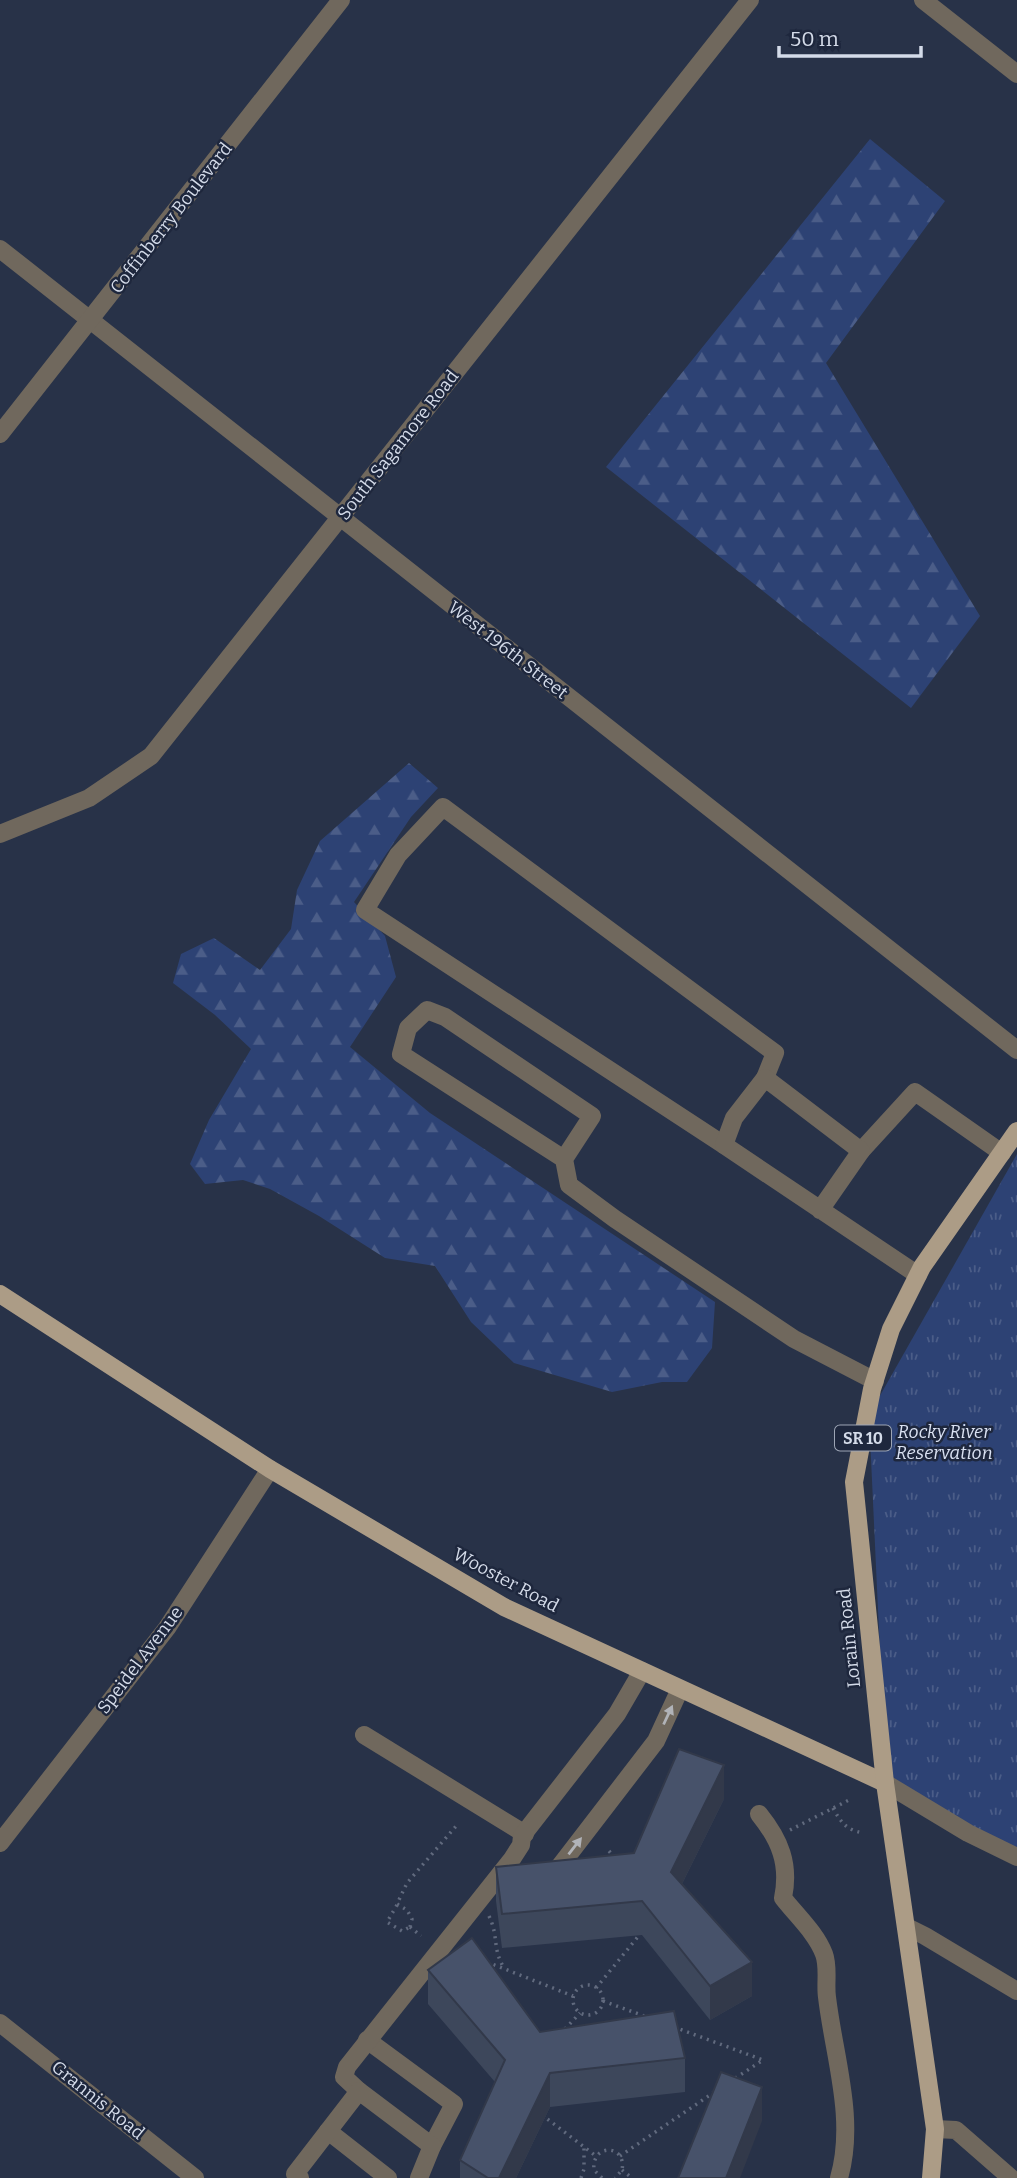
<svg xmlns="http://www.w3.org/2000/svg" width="1017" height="2178" font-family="Bitter,serif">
  <defs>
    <pattern id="forest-firs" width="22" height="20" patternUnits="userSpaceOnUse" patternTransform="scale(1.75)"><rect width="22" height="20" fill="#2d4274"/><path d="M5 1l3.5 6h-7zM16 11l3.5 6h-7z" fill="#4b5d88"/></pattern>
    <pattern id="park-tufts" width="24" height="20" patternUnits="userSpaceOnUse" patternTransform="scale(1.75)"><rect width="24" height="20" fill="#2d4274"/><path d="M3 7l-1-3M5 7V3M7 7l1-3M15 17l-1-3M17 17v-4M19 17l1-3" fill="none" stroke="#4b5d88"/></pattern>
  </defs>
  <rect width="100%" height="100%" fill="#283248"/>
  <!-- forest -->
  <g fill="url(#forest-firs)">
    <path d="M870,139L945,201L826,363L980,616L911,708L606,467Z"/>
    <path d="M409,763L438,788L411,817L354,902L385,936L396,977L350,1047L430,1113L715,1302L712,1348L687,1382H662L612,1392L514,1363L471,1322L435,1266L385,1258L319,1216L270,1189L243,1180L205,1184L190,1164L209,1120L251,1049L215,1015L173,983L181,954L214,938L260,970L291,929L297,890L320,841Z"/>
  </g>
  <!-- park -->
  <path fill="url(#park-tufts)" d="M1017,1154V1849L886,1782L869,1415Z"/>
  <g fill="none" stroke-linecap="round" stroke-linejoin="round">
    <!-- path -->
    <g stroke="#616a7e" stroke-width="3.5" stroke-dasharray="2 5" stroke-linecap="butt">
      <path d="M833,1808C841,1823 847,1830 863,1833"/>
      <path d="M790,1830L851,1799"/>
      <path d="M609,1851L615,1858"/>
      <path d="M397,1905L387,1922L402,1931L410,1927"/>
      <path d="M489,1916C499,1937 492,1948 504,1968"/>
      <path d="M410,1927L412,1919L407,1910L397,1904L407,1883L457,1825"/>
      <path d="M410,1927L421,1936"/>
      <path d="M487,1962L573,1996"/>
      <circle cx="588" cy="2000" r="15"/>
      <path d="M596,1988L641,1933"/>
      <path d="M603,2001L647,2017"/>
      <path d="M674,2027L763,2060L734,2079"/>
      <path d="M565,2029L580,2013"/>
      <path d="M542,2115L596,2156"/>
      <path d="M620,2156L713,2093"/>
      <path d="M622,2170L632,2178"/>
      <path d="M581,2178L584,2169V2147"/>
      <path d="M602,2178L594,2170C591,2143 627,2144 622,2170L615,2178"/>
    </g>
    <!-- minor -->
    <g stroke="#70685d" stroke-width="18">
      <path d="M923,0L1017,74"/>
      <path d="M0,249L1017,1050"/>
      <path d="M0,434L341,0"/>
      <path d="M0,834L89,798L151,756L750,0"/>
      <path d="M724,1145L365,910L398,855L443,807L775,1053L765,1078"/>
      <path d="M861,1151L915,1092L1002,1153"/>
      <path d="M564,1159L592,1116L445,1017L427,1010L408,1028L401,1054L564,1159L569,1185L615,1219L794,1339L875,1381"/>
      <path d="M820,1210L861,1151L765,1078L734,1118L724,1145L918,1275"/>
      <path d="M364,1735L525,1834"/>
      <path d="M885,1783L968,1833L1017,1857"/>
      <path d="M759,1814C780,1840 790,1864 783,1898C797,1916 816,1933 824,1954C829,1967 825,1984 827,1997C834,2057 856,2119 839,2178"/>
      <path d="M0,1843L167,1628L270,1469"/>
      <path d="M550,1875H553L656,1741L680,1689"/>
      <path d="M907,1927L925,1936L1017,1991"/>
      <path d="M0,2023L195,2178"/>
      <path d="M367,2040L454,2104L432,2146"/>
      <path d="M359,2091L344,2077L347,2067L512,1859L521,1845L522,1836L617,1714L642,1671"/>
      <path d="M935,2129L956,2130L1011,2178"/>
      <path d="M328,2131L388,2178"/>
      <path d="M300,2178L295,2174L359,2091L432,2146L419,2178"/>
    </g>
    <!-- major -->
    <g stroke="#ac9c86" stroke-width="18">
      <path d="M0,1294L270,1469L504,1607L885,1783"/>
      <path d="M931,2178L935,2129L885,1783L854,1482L872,1389L891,1329L922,1267L1017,1131"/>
    </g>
  </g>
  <!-- wall -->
  <g fill="#3d475b">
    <path d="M724,1799L682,1884L752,1996L710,2020L642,1935L502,1948L496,1901V1867L634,1853Z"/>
    <path d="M428,1970L540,2032L685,2058V2092L550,2107L516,2178H460V2160L495,2082L428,2004Z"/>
  </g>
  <!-- shaded-wall -->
  <g fill="#32394a">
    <path d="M724,1765V1799L671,1906V1872Z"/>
    <path d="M752,1962V1996L710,2020V1986Z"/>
    <path d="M550,2073V2107L516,2178H499Z"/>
    <path d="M762,2087V2121L740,2178H726Z"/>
  </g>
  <!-- building -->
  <g fill="#47526a" stroke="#32394a" stroke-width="2">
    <path d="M679,1749L724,1765L671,1872L752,1962L710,1986L642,1901L502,1914L496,1867L634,1853Z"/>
    <path d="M472,1938L540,2032L674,2011L685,2058L550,2073L499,2178H488L460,2160L505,2060L428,1970Z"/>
    <path d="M721,2072L762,2087L726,2178H678Z"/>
  </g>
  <!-- one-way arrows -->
  <defs><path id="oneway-solid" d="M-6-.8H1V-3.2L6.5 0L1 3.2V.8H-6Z" transform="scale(1.75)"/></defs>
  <g fill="#b1b3b8">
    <use href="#oneway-solid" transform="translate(668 1715) rotate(-65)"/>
    <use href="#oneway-solid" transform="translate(575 1846) rotate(-52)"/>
  </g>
  <g text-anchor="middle" stroke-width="5" stroke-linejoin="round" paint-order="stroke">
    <!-- shield labels -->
    <rect fill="#1e273d" stroke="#9da5b5" stroke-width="2" x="835" y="1425.5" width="56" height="25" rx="5"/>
    <g font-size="16" font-weight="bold" fill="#d4dbe9">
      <text x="863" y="1444">SR 10</text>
    </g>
    <!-- street labels -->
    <g font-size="18" fill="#d4dbe9" stroke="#1e273d">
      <text transform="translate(171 218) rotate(-52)" y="6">Coffinberry Boulevard</text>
      <text transform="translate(398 445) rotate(-52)" y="6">South Sagamore Road</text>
      <text transform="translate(508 650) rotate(38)" y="6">West 196th Street</text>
      <text transform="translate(506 1580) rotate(28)" y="6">Wooster Road</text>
      <text transform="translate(849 1638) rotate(-96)" y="6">Lorain Road</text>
      <text transform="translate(140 1660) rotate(-53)" y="6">Speidel Avenue</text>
      <text transform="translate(98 2100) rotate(39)" y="6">Grannis Road</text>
    </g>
    <!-- park labels -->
    <g font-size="18" font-style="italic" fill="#dae2f3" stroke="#1e273d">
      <text x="944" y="1438">Rocky River<tspan x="944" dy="21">Reservation</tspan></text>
    </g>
  </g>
  <!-- scale -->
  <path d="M779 46v10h142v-10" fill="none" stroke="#d4dbe9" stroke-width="3.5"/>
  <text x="790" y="46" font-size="21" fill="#d4dbe9" stroke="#1e273d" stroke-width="5" paint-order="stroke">50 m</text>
</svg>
